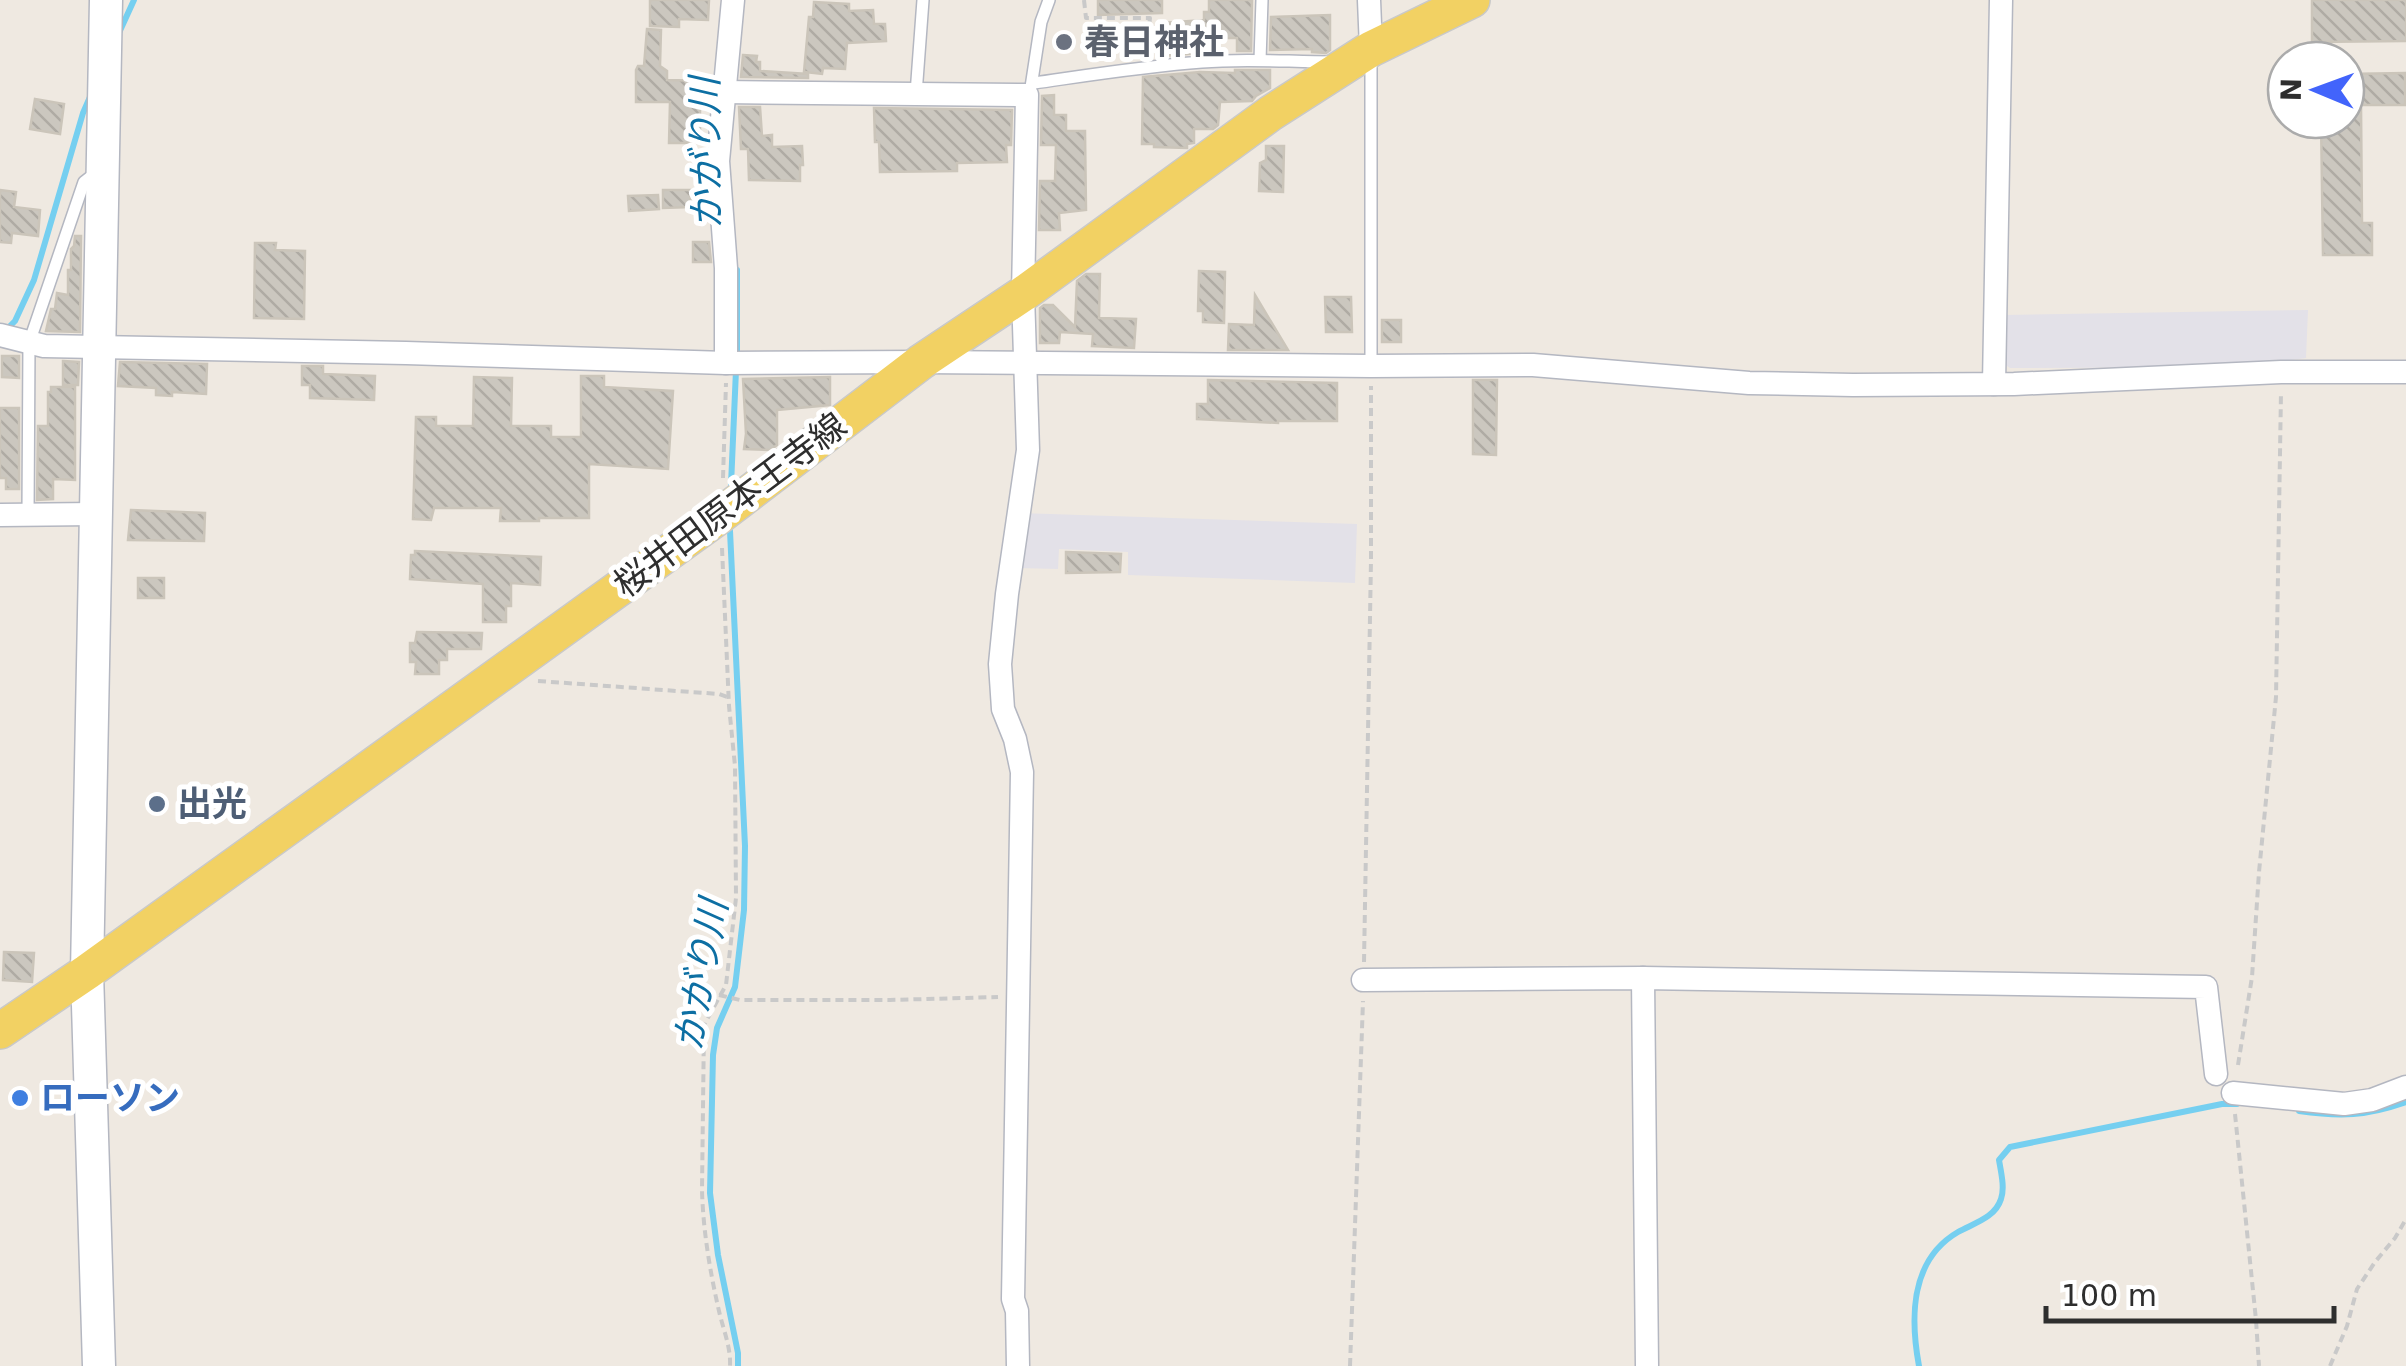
<svg xmlns="http://www.w3.org/2000/svg" width="2406" height="1366" font-family="'DejaVu Sans','Noto Sans JP',sans-serif">
  <defs>
    <pattern id="building-back-hatch" width="6" height="6" patternUnits="userSpaceOnUse" patternTransform="scale(2.5)"><rect width="6" height="6" fill="#cbc7bf"/><path d="M-1 5l2 2M0 0l6 6M5-1l2 2" fill="none" stroke="#afaba4"/></pattern>
  </defs>
  <rect width="100%" height="100%" fill="#efe9e1"/>
  <!-- industrial -->
  <g fill="#e3e1e8">
    <path d="M2308,310L2306,358L2243,367L2010,368L2003,363L2004,315Z"/>
    <path d="M1019,513L1357,524L1355,583L1128,575V552L1059,549L1058,569L1017,568Z"/>
  </g>
  <g fill="none" stroke-linecap="round" stroke-linejoin="round">
    <!-- stream -->
    <g stroke="#75cff0" stroke-width="6">
      <path d="M118,35L134,0"/>
      <path d="M737,270V352"/>
      <path d="M4,332L15,321L34,280L83,113L90,97"/>
      <path d="M731,485L736,370"/>
      <path d="M730,531L745,846L744,910L735,987L717,1028L713,1055L710,1193L718,1255L738,1353V1366"/>
      <path d="M2299,1111C2341,1117 2366,1116 2406,1102"/>
      <path d="M1919,1366C1910,1317 1910,1260 1958,1232C1974,1223 1995,1218 2001,1199C2005,1188 2001,1172 1999,1160L2010,1147L2222,1104H2237"/>
    </g>
  </g>
  <!-- building -->
  <g fill="url(#building-back-hatch)" stroke="#cbc5ba" stroke-width="2.5">
    <path d="M650,0H709L708,20L679,19V27L650,26Z"/>
    <path d="M1098,0H1162V13L1098,15Z"/>
    <path d="M1209,0H1252L1251,51H1237V38H1197L1198,53L1165,56L1163,23L1204,20V12H1209Z"/>
    <path d="M2312,0H2406V41L2312,42Z"/>
    <path d="M814,2L849,4V11L873,10L874,24H885L886,41L847,43L845,69L823,68L822,74L804,72L809,17H813Z"/>
    <path d="M1330,15V50L1326,53L1312,52V49L1270,50L1271,17Z"/>
    <path d="M647,29L661,30L660,66L667,71V80L709,81L708,101H700V143H669L670,102H636V70L638,66H644Z"/>
    <path d="M743,55L757,56L756,62H760V71L808,74V78L741,77Z"/>
    <path d="M1235,70H1270V88L1256,96L1252,101L1220,102L1218,125L1213,129H1194V143L1187,144V148L1154,147V144H1142L1143,77L1200,72L1235,73Z"/>
    <path d="M2405,73V105H2361L2362,223H2372V255H2323L2321,120H2346V74Z"/>
    <path d="M1054,95V115H1066V131H1085L1086,210L1059,213L1060,230H1039L1040,181H1055L1056,145H1041L1042,96Z"/>
    <path d="M35,99L64,104L60,134L30,129Z"/>
    <path d="M739,107H760L762,136L772,135V147L802,146L803,165H800V181L749,180L748,149H741Z"/>
    <path d="M874,108L1012,110L1011,145H1006L1007,162L957,163V171L880,172L879,142H875Z"/>
    <path d="M1266,146H1284L1283,192L1259,191L1260,163L1266,160Z"/>
    <path d="M0,190L16,192L14,207L40,210L38,236L12,233L11,243L0,242Z"/>
    <path d="M663,190H690L691,207L663,208Z"/>
    <path d="M658,195L659,209L629,211L628,196Z"/>
    <path d="M75,236H81L80,332L46,331L51,309H55L57,293L68,295V270H71V249L74,246Z"/>
    <path d="M693,242H709L711,262H693Z"/>
    <path d="M255,243H276L275,250L305,251L304,319L254,318Z"/>
    <path d="M1199,271L1225,272L1224,323L1203,322V311H1198Z"/>
    <path d="M1086,274H1100L1099,318L1136,319L1134,348L1092,346L1093,334L1060,332L1059,343H1040V308L1044,305H1053L1075,327L1077,281Z"/>
    <path d="M1255,295L1288,350H1228L1229,324L1254,325Z"/>
    <path d="M1325,297H1351L1352,332H1326Z"/>
    <rect x="1382" y="320" width="19" height="22"/>
    <path d="M2,356H19V378L2,377Z"/>
    <path d="M63,361L79,362L78,385H63Z"/>
    <path d="M120,362L207,364L206,394L172,392V396L156,395V388L118,386Z"/>
    <path d="M302,366H323V374L375,376L374,400L310,398V385H302Z"/>
    <path d="M581,376H604V387L673,391L668,469L589,464V518H539V521H500L501,508H434L431,520L413,519L416,417H436V426H473L474,377L512,378L511,426H551V437H581Z"/>
    <path d="M830,377V405L777,410V445L770,450L744,449L746,434L743,379Z"/>
    <path d="M1208,380L1337,383V421H1278V423L1197,419V404H1208Z"/>
    <path d="M1473,380H1497L1496,455L1473,454Z"/>
    <path d="M51,387H75V480L53,479V499L37,500L38,426H48V392H51Z"/>
    <path d="M0,408H19V489H6V478H0Z"/>
    <path d="M131,510L205,513L204,541L128,540Z"/>
    <path d="M415,551L541,557L540,585L511,583V606H506V622H483V584L410,579L411,555H415Z"/>
    <path d="M1066,552L1121,554L1120,572L1066,573Z"/>
    <rect x="138" y="578" width="26" height="20"/>
    <path d="M417,632L482,633L481,649H447V660H439V674H415L416,662H410V643H415Z"/>
    <path d="M4,952L34,953L32,982L3,980Z"/>
  </g>
  <g fill="none" stroke-linecap="round" stroke-linejoin="round">
    <defs>
      <g id="lane">
        <path d="M1260,60L1262,0"/>
        <path d="M1034,83C1090,75 1146,66 1202,62C1246,58 1289,62 1333,62"/>
        <path d="M1031,87L1041,22L1049,0"/>
        <path d="M916,94L923,0"/>
        <path d="M1371,366V58"/>
        <path d="M28,515L29,343L84,182L98,171"/>
      </g>
      <g id="street">
        <path d="M1369,0L1371,49"/>
        <path d="M723,92L1027,95L1023,294L1028,450L1007,594L1000,664L1003,709L1015,739L1022,772L1013,1299L1017,1311L1018,1366"/>
        <path d="M0,335L44,346L406,353L726,363L921,362L1371,366L1533,365L1749,383L1853,385L2014,384L2281,372H2406"/>
        <path d="M726,363V268L718,161L733,0"/>
        <path d="M1994,384L2001,0"/>
        <path d="M0,515L95,514"/>
        <path d="M1643,978L1647,1366"/>
        <path d="M1363,980L1643,978L2206,987L2216,1074"/>
        <path d="M2233,1093L2344,1104L2372,1100L2406,1087"/>
      </g>
      <path id="secondary" d="M99,1366L87,972L106,0"/>
      <path id="primary" d="M0,1031L87,972L722,514L921,362L1023,294L1271,113L1371,49L1472,0"/>
    </defs>
    <!-- lane casing -->
    <use href="#lane" stroke="#b4b7c1" stroke-width="14"/>
    <!-- street casing -->
    <use href="#street" stroke="#b4b7c1" stroke-width="25"/>
    <!-- secondary casing -->
    <use href="#secondary" stroke="#b4b7c1" stroke-width="35"/>
    <!-- primary casing -->
    <use href="#primary" stroke="#c9c9c9" stroke-width="38"/>
    <!-- path -->
    <g stroke="#c9c9c9" stroke-width="4" stroke-dasharray="8 5" stroke-linecap="butt">
      <path d="M1084,0L1086,18H1150L1146,51"/>
      <path d="M723,478L726,383"/>
      <path d="M722,548L729,706L735,766L736,898L726,985L704,1025L702,1190C703,1230 710,1272 719,1311C723,1329 731,1347 730,1366"/>
      <path d="M538,681L719,694L727,697"/>
      <path d="M1364,962L1371,560V386"/>
      <path d="M719,995L740,1000H890L998,997"/>
      <path d="M2238,1065L2252,977L2259,872L2276,697L2281,392"/>
      <path d="M2235,1114L2256,1320L2259,1366"/>
      <path d="M1350,1366L1363,1001"/>
      <path d="M2330,1366L2347,1326L2357,1289L2375,1262L2395,1238L2406,1219"/>
    </g>
    <!-- lane -->
    <use href="#lane" stroke="#fff" stroke-width="11"/>
    <!-- street -->
    <use href="#street" stroke="#fff" stroke-width="22"/>
    <!-- secondary -->
    <use href="#secondary" stroke="#fff" stroke-width="32"/>
    <!-- primary -->
    <use href="#primary" stroke="#f2d163" stroke-width="35"/>
  </g>
  <!-- markers -->
  <circle fill="#6b7280" stroke="#fff" stroke-width="4" cx="1064" cy="42" r="10"/>
  <circle fill="#5c6f8a" stroke="#fff" stroke-width="4" cx="157" cy="804" r="10"/>
  <circle fill="#3f7fe0" stroke="#fff" stroke-width="4" cx="20" cy="1098" r="10"/>
  <g text-anchor="middle" stroke-width="10" stroke-linejoin="round" paint-order="stroke">
    <!-- worship labels -->
    <g font-size="35" font-weight="bold" fill="#5b616d" stroke="#fff" text-anchor="start">
      <text x="1084" y="54">春日神社</text>
    </g>
    <!-- street labels -->
    <g font-size="35" fill="#2e2e2e" stroke="#fff">
      <text transform="translate(730 505) rotate(-37)" y="12">桜井田原本王寺線</text>
    </g>
    <!-- service labels -->
    <g font-size="35" font-weight="bold" fill="#4e5e75" stroke="#fff" text-anchor="start">
      <text x="177" y="816">出光</text>
    </g>
    <!-- shop labels -->
    <g font-size="35" font-weight="bold" fill="#366cbe" stroke="#fff" text-anchor="start">
      <text x="40" y="1110">ローソン</text>
    </g>
    <!-- water labels -->
    <g font-size="38" font-style="italic" fill="#0d6fa3" stroke="#fff">
      <text transform="translate(706 153) rotate(-91)" y="13">かがり川</text>
      <text transform="translate(701 975) rotate(-80)" y="13">かがり川</text>
    </g>
  </g>
  <!-- north arrow -->
  <g transform="translate(2316 90) rotate(271)"><circle r="48" fill="#ffffff" stroke="#ababab" stroke-width="2.5"/>
  <path d="M0-8L18 38L0 25L-18 38Z" fill="#4264fb"/>
  <text y="-15" font-size="28" font-weight="bold" text-anchor="middle" fill="#2e2e2e">N</text>
  </g>
  <!-- scale -->
  <path d="M2046 1306v15h288v-15" fill="none" stroke="#2e2e2e" stroke-width="5"/>
  <text x="2061" y="1306" font-size="30" fill="#2e2e2e" stroke="#ffffff" stroke-width="8" paint-order="stroke">100 m</text>
</svg>
